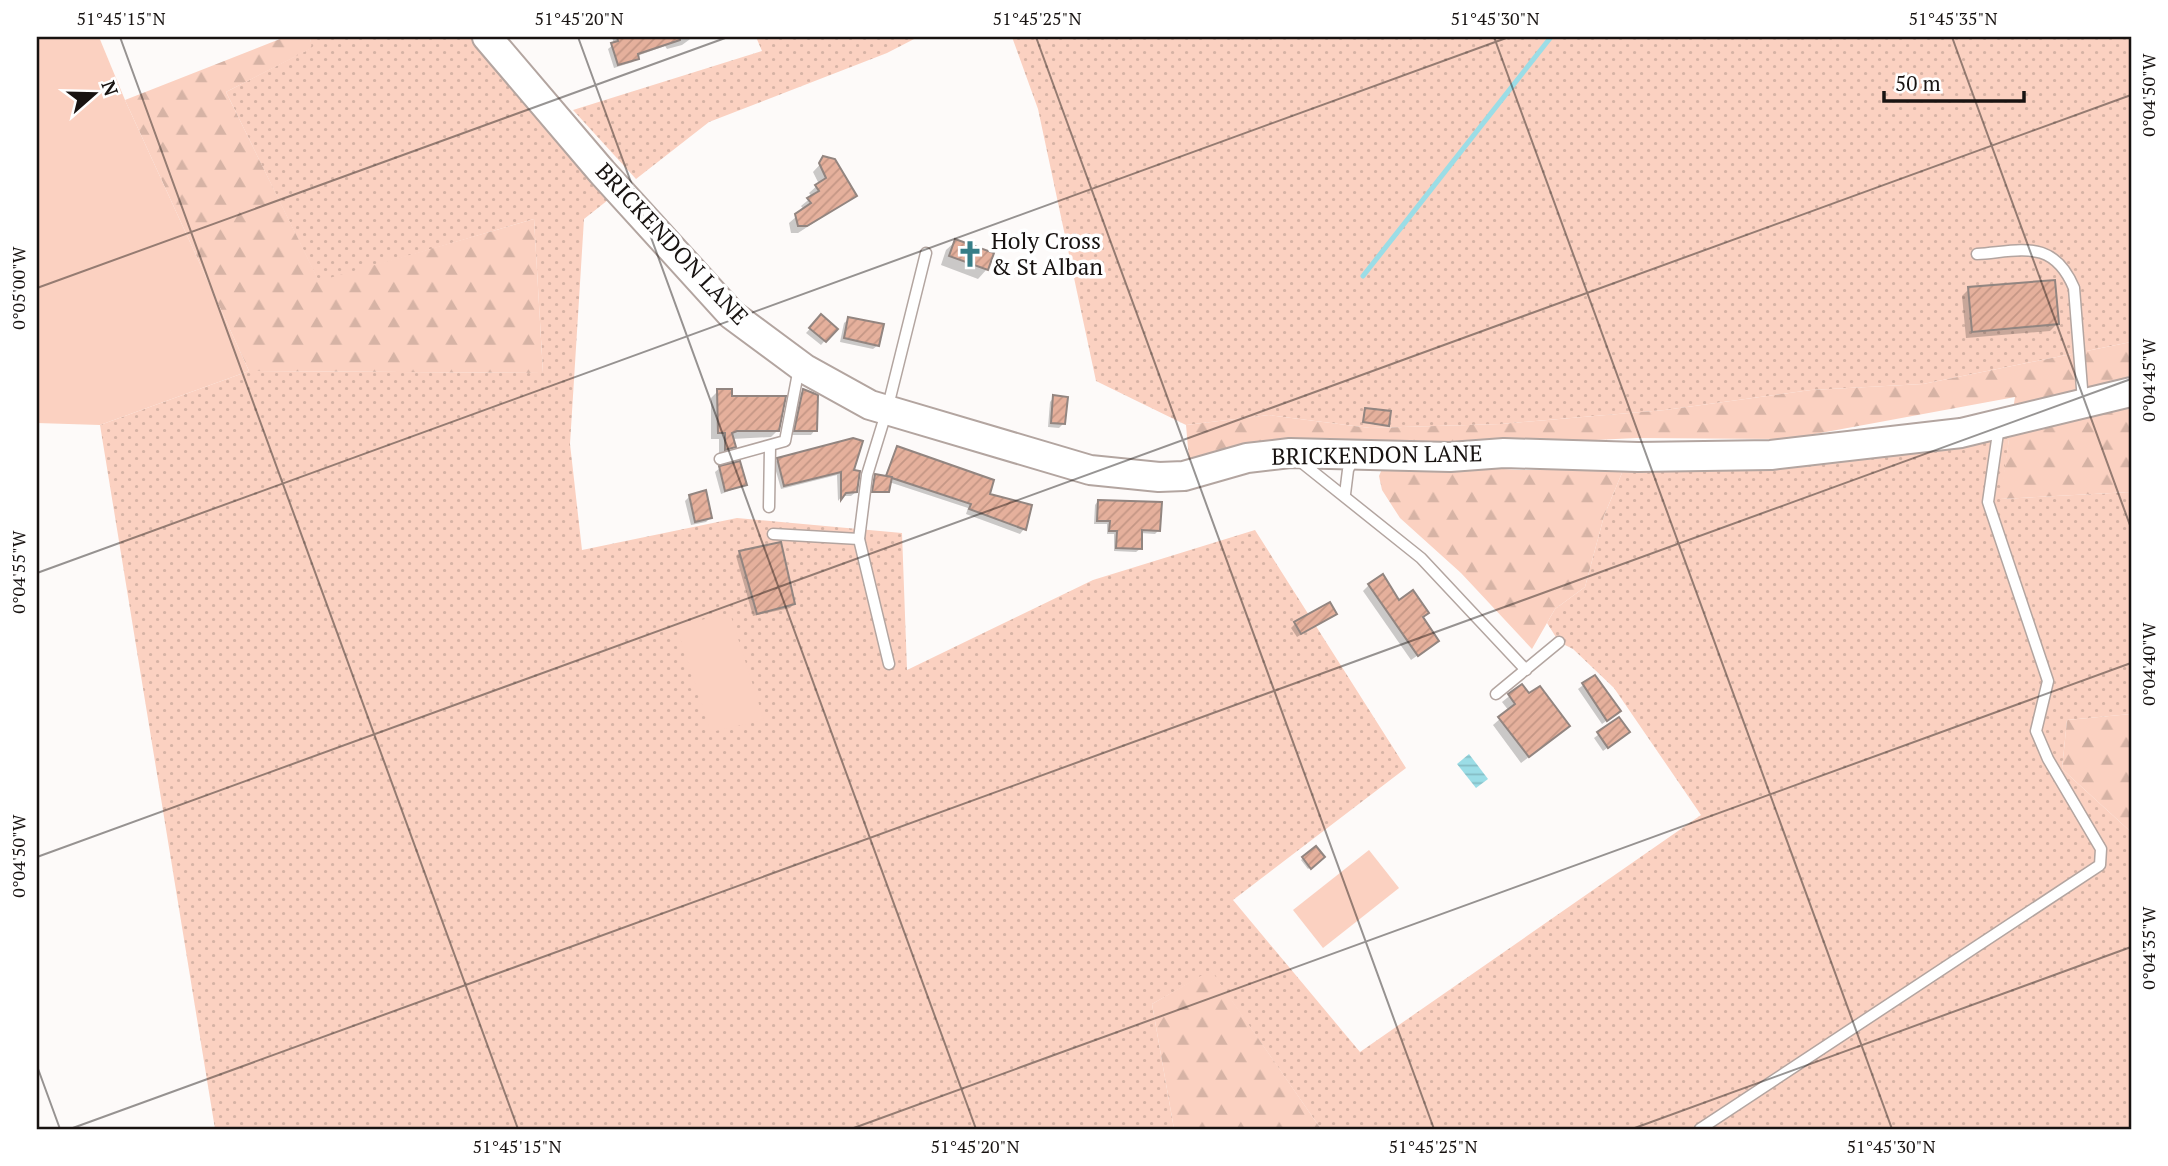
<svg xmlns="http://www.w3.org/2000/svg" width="2168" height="1166" font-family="'PT Serif',serif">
  <defs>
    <pattern id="grass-dots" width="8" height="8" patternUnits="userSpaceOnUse" patternTransform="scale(1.75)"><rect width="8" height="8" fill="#fbd1c1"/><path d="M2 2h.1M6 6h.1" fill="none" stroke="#d6b3a5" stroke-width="1.8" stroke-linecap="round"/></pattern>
    <pattern id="forest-firs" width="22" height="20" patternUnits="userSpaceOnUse" patternTransform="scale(1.75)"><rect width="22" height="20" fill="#fbd1c1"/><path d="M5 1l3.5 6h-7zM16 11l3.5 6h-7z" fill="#d6b3a5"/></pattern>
    <pattern id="water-rules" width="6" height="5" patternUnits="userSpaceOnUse" patternTransform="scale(1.75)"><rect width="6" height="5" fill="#9bdde6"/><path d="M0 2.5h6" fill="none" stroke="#85bdc4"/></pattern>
    <pattern id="building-hatch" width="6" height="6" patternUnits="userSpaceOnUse" patternTransform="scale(1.75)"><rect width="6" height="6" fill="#e5b09c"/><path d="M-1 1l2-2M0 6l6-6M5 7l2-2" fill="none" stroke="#c49685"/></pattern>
  </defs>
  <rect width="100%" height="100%" fill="#fdfaf9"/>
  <!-- grass -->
  <g fill="url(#grass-dots)">
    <path d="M310,37H483L613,196L584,219L570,444L582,550L737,518L902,533L907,670L1093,580L1255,530L1406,768L1233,900L1360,1052L1701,815L1614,688L1573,649L1559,642L1547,623L1555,609L1585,587L1604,516L1624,468L2010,432L2001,499L2131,492V714L2067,720L2062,769L2131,832V1129H1321L1211,971L1152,1004L1174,1129H215L100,425L249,371L543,373L534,219L319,282L226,92L311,48Z"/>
    <path d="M756,37H918L887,53L709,122L636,179L573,110L762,51Z"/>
    <path d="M1012,37H2131V342L1923,384L1811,390L1665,410L1501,424L1370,428L1269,415L1186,425L1096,381L1038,109Z"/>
  </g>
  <!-- forest -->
  <g fill="url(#forest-firs)">
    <path d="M285,37H310L312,48L226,92L319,281L534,219L543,373L249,371L125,100Z"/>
    <path d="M2131,342V376L2013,410L2015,397L1788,439L1636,438L1535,443L1290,440L1189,459L1186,425L1269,415L1370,428L1501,424L1665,410L1811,390L1923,384Z"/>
    <path d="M2131,405V492L2000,499L2010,432L2047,427Z"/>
    <path d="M1395,462L1519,470L1624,468L1604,516L1585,587L1555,609L1532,649L1461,573L1400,518L1382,490L1379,476L1382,469Z"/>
    <path d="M2131,714V832L2062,769L2067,720Z"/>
    <path d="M1211,970L1321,1129H1174L1152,1004Z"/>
  </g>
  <!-- garden -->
  <g fill="#fbd1c1">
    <path d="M37,37H99L125,100L249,371L100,425L37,423Z"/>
    <path d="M730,613L764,720L711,732L676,626Z"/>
    <path d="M1369,850L1399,888L1323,948L1293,910Z"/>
  </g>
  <!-- water -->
  <path fill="url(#water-rules)" d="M1469,754L1488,779L1476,788L1457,764Z"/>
  <!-- shadow -->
  <g fill="#0003">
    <path d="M612,37H693L682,45L667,49L665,46L637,56L633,62L614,68L608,49L614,44Z"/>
    <path d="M827,157L833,160L855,196L798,233H791L789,223L804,210L801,206L812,197L809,193L819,184L813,172Z"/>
    <path d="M956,241L987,269L978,279L941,265L946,250Z"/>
    <path d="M1969,289L2057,324L2050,331L1966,338L1962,296Z"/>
    <path d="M821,317L835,329L821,345L806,333Z"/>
    <path d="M849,319L878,345L873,349L840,342L844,323Z"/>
    <path d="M718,391L778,430L771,437L732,439L734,446L719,456V439H711V398Z"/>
    <path d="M803,391L815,430L811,435H791L799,395Z"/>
    <path d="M1054,397L1064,423L1059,428L1048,427L1050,402Z"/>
    <path d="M1366,410L1387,425L1362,423Z"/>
    <path d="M897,448L1024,529L1020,534L966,514L968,508L889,482L885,493H872L874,478H884Z"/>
    <path d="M778,459L852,471L856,492L851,496H842L838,501L837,475L781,489L774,464Z"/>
    <path d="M720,468L745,485L721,494L715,472Z"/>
    <path d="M690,496L711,517L706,522L691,525L685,501Z"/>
    <path d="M1098,501L1159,530L1155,534L1140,533V549L1136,552L1114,551V534H1107V524H1094L1095,505Z"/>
    <path d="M740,552L794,604L790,608L753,616L736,556Z"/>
    <path d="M1369,585L1421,618L1431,646L1411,660L1363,591Z"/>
    <path d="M1334,614L1297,637L1291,628L1295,624Z"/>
    <path d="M1594,677L1614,715L1602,724L1578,689Z"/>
    <path d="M1522,686L1561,732L1521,763L1493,725L1509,711L1502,702Z"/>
    <path d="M1619,719L1623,736L1603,751L1594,738Z"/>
    <path d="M1316,848L1323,857L1308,869L1301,860Z"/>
  </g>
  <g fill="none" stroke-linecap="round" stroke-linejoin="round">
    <!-- stream -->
    <path stroke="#9bdde6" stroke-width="5" d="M1363,276L1551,37"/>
  </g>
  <!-- building -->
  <g fill="url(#building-hatch)" stroke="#928580" stroke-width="2">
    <path d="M617,37H680V40L638,54L639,59L618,65L611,43L618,41Z"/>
    <path d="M823,156L835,159L857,196L807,226H798L795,214L811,203L807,198L819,191L815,185L826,178L819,163Z"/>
    <path d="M955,239L994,253L988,270L949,256Z"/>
    <path d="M2055,280L2059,324L1972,332L1968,287Z"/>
    <path d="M821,314L838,329L826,342L809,328Z"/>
    <path d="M848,317L884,324L879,346L844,338Z"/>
    <path d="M717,389H732V396H786L779,431H737L732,433L736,447L725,450V433H718Z"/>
    <path d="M803,389L818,395L817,431H794Z"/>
    <path d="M1053,395L1068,397L1065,424L1051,423Z"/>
    <path d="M1365,408L1391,411L1389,426L1363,422Z"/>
    <path d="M853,438L863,441L854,470L860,471L857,492L846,493L841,500V472L784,486L777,458Z"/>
    <path d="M897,446L994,480L990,494L1032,505L1026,530L969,509L971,504L886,476Z"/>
    <path d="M740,461L747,485L725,491L719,466Z"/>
    <path d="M875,474L892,477L889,492H872Z"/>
    <path d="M706,490L712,518L695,522L689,495Z"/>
    <path d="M1098,500L1162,502L1160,531L1142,530V549L1116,548L1117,531H1109L1110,521H1097Z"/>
    <path d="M781,542L795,604L757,614L739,551Z"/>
    <path d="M1383,574L1399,600L1413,590L1429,613L1423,617L1439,641L1418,656L1368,584Z"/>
    <path d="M1330,602L1337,614L1301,634L1294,622Z"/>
    <path d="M1595,675L1621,711L1607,721L1582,683Z"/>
    <path d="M1522,684L1529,693L1540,686L1570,726L1529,757L1498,717L1515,704L1508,694Z"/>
    <path d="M1619,717L1630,732L1608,748L1597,732Z"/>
    <path d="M1316,846L1325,857L1311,869L1302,857Z"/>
  </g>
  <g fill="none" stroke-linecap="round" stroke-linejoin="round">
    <defs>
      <g id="lane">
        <path d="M1977,254C2021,251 2053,238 2074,288L2083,401"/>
        <path d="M720,459L785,441L798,373L801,371"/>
        <path d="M1301,462L1421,558L1526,670"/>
        <path d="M1345,494L1348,470L1354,457"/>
        <path d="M769,507L770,447"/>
        <path d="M773,534L859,539"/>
        <path d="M889,664L859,539L867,475L887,410L926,253"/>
        <path d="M1496,694L1559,642"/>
        <path d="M1700,1129L2100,865L2101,849L2048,759L2036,731L2048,681L1988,502L1999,426"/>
      </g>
      <path id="secondary" d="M487,37L602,172L732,315L805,369L870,405L1090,470L1159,477L1184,476L1247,458L1290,453L1450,457L1504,453L1638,457L1771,455L1961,433L2131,392"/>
    </defs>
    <!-- lane casing -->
    <use href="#lane" stroke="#b3a5a0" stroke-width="13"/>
    <!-- secondary casing -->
    <use href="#secondary" stroke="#b3a5a0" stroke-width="32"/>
    <!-- lane -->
    <use href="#lane" stroke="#fff" stroke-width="10"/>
    <!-- secondary -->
    <use href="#secondary" stroke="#fff" stroke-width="28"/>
  </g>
  <!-- ticks -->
  <path fill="none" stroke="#181311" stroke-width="2" stroke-opacity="0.45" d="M120,37L518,1129M578,37L976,1129M1036,37L1434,1129M1494,37L1892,1129M1952,37L2131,528M37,288L728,37M37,573L1509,37M37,857L2131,95M37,1066L60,1129M70,1129L2131,379M851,1129L2131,663M1632,1129L2131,947"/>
  <!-- icons -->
  <defs>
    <symbol id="church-bare" viewBox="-9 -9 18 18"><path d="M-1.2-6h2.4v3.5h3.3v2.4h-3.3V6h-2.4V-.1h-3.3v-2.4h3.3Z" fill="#377e87" stroke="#fff" stroke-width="2.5" paint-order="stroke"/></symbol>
  </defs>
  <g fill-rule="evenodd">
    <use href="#church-bare" x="951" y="235" width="38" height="38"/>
  </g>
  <g text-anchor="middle" stroke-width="7" stroke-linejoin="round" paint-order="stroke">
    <!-- poi labels -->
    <g font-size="23" fill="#181311" stroke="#fff" text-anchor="start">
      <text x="991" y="249">Holy Cross<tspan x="991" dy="26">&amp; St Alban</tspan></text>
    </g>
    <!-- street labels -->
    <g font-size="23" fill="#181311" stroke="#fff">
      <text transform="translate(672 244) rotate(47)" y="8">BRICKENDON LANE</text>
      <text transform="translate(1377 455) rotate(-1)" y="8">BRICKENDON LANE</text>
    </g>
  </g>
  <!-- border -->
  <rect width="2168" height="1166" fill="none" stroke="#ffffff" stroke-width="77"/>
  <!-- north arrow -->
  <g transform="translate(94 94) rotate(70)" stroke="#ffffff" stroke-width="5" paint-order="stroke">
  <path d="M0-5L12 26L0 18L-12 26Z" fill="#181311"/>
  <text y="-10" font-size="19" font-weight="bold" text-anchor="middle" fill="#181311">N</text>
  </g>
  <!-- scale -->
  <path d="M1884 91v10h140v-10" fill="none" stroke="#181311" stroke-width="3.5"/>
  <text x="1895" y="91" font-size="21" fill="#181311" stroke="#ffffff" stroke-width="5" paint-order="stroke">50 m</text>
  <rect x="38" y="38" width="2092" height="1090" fill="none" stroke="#181311" stroke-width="2.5"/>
  <g font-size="18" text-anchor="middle" fill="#181311">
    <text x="121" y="25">51°45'15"N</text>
    <text x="579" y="25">51°45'20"N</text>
    <text x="1037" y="25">51°45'25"N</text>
    <text x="1495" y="25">51°45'30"N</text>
    <text x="1953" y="25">51°45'35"N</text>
    <text transform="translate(2149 95) rotate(-90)" y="6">0°04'50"W</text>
    <text transform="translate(19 288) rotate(-90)" y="6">0°05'00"W</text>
    <text transform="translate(2149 380) rotate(-90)" y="6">0°04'45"W</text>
    <text transform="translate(19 572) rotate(-90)" y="6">0°04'55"W</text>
    <text transform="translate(2149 664) rotate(-90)" y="6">0°04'40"W</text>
    <text transform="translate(19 856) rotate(-90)" y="6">0°04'50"W</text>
    <text transform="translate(2149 948) rotate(-90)" y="6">0°04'35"W</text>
    <text x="517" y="1153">51°45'15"N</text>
    <text x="975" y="1153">51°45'20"N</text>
    <text x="1433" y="1153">51°45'25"N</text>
    <text x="1891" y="1153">51°45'30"N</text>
  </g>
</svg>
